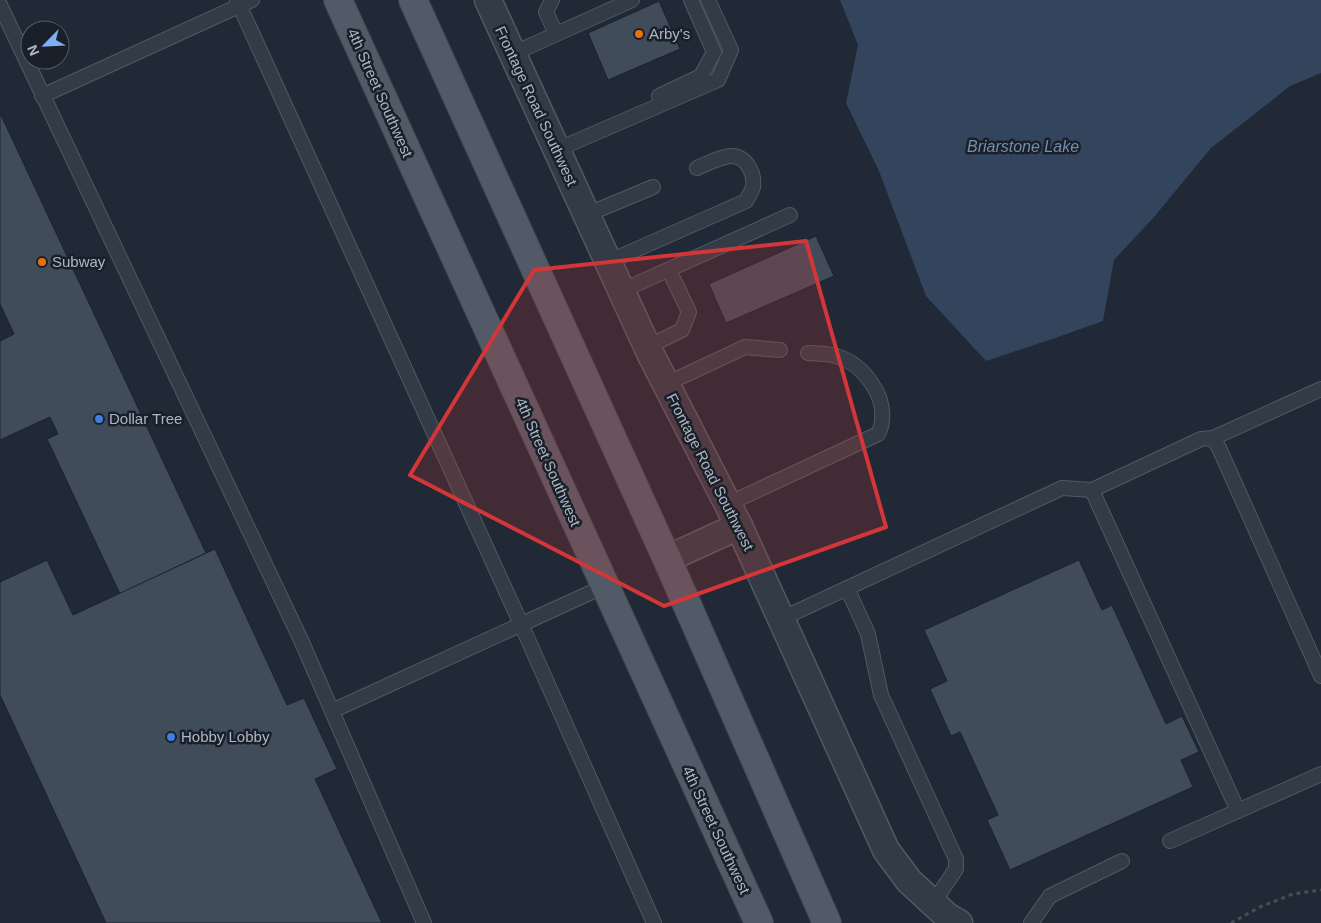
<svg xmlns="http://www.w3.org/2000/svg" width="1321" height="923" font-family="Arial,sans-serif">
  <rect width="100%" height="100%" fill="#202935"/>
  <!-- water -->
  <path fill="#33455d" d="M840,0H1321V73L1290,86L1211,148L1154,217L1114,260L1103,321L1058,337L986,361L926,296L879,171L846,103L858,45Z"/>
  <!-- building -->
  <g fill="#414c5a" stroke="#1b222c">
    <path d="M659,1L680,49L608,80L588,33Z"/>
    <path d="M0,113L206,553L120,594L47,439L58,434L50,417L0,440V341L14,334L0,304Z"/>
    <path d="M816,236L834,276L726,323L709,284Z"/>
    <path d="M215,549L287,705L304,698L337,769L315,779L382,923H106L0,695V582L47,560L73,615Z"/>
    <path d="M1079,560L1102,610L1112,605L1166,724L1182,716L1199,752L1181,760L1193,787L1010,870L987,820L998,815L960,732L951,736L930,689L947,681L924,630Z"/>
  </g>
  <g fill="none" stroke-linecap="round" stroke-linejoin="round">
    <defs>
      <g id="lane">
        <path d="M237,0L521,624L654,923"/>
        <path d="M552,0L546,12L556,34"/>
        <path d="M0,5L301,640L424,923"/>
        <path d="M512,54L632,0"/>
        <path d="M42,96L252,0"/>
        <path d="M659,96L701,76L714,52L691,0"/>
        <path d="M556,150L718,80L731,50L708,0"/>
        <path d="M586,215L653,187"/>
        <path d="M608,262L746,201C748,197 752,191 753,187C755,173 746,155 730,156C719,157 707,164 697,168"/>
        <path d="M621,291L790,215"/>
        <path d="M647,347L682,330L689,312L669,270"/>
        <path d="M666,384L745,347L780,350"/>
        <path d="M1213,438L1321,389"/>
        <path d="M1092,490L1238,811"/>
        <path d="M728,504L878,434C880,430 882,424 882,420C885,394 863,365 839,357C830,353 818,354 808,353"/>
        <path d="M847,588L868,634L881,695L956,859V869L933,903"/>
        <path d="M781,619L1062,488L1092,490L1201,439L1213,438L1219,448L1321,676"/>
        <path d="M332,711L605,586"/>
        <path d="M1170,841L1321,774"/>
        <path d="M1031,923L1050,896L1122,861"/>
      </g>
      <g id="street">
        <path d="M488,0L650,353L739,526L886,850L909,881L947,916L959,923"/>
        <path d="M667,559L739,526"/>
      </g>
      <g id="primary">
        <path d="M338,0L759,923"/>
        <path d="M413,0L667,559L827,923"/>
      </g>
    </defs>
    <!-- lane casing -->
    <use href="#lane" stroke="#505964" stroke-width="16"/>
    <!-- street casing -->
    <use href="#street" stroke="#505964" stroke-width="29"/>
    <!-- primary casing -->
    <use href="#primary" stroke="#3c4450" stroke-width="30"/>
    <!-- path -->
    <path stroke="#3f5254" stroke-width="3" stroke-dasharray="4 4" stroke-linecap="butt" d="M1231,923L1260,907L1293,894L1321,890"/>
    <!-- lane -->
    <use href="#lane" stroke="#333b46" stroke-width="14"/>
    <!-- street -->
    <use href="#street" stroke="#333b46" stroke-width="26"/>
    <!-- primary -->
    <use href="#primary" stroke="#515a66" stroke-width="28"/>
  </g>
  <!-- marked area -->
  <path fill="#d23638" fill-opacity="0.2" stroke="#d23638" stroke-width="4" stroke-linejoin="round" d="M806,241L886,527L664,606L410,475L534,270Z"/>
  <!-- markers -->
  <g fill="#e8710a" stroke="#19202a" stroke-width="2">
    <circle cx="639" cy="34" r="5"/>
    <circle cx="42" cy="262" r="5"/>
  </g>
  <g fill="#3f7fe0" stroke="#19202a" stroke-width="2">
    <circle cx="99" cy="419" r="5"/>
    <circle cx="171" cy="737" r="5"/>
  </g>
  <g text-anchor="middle" stroke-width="5" stroke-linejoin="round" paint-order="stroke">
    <!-- poi labels -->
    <g font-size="15" fill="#adb6c3" stroke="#19202a" text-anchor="start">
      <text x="649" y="39">Arby's</text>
      <text x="52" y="267">Subway</text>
      <text x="109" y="424">Dollar Tree</text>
      <text x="181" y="742">Hobby Lobby</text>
    </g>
    <!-- street labels -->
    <g font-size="15" fill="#adb6c3" stroke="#19202a">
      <text transform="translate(380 93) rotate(66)" y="5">4th Street Southwest</text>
      <text transform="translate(536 106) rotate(65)" y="5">Frontage Road Southwest</text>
      <text transform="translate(548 462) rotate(66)" y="5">4th Street Southwest</text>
      <text transform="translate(710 472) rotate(63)" y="5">Frontage Road Southwest</text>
      <text transform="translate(716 830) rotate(65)" y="5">4th Street Southwest</text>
    </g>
    <!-- water labels -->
    <g font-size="16" font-style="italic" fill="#758eab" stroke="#19202a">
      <text x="1023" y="152">Briarstone Lake</text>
    </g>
  </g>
  <!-- north arrow -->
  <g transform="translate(45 45) rotate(246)"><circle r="24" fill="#19202a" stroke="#545c67"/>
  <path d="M0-4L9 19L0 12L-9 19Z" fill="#80aff5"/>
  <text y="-8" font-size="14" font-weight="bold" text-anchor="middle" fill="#adb6c3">N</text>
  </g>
</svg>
